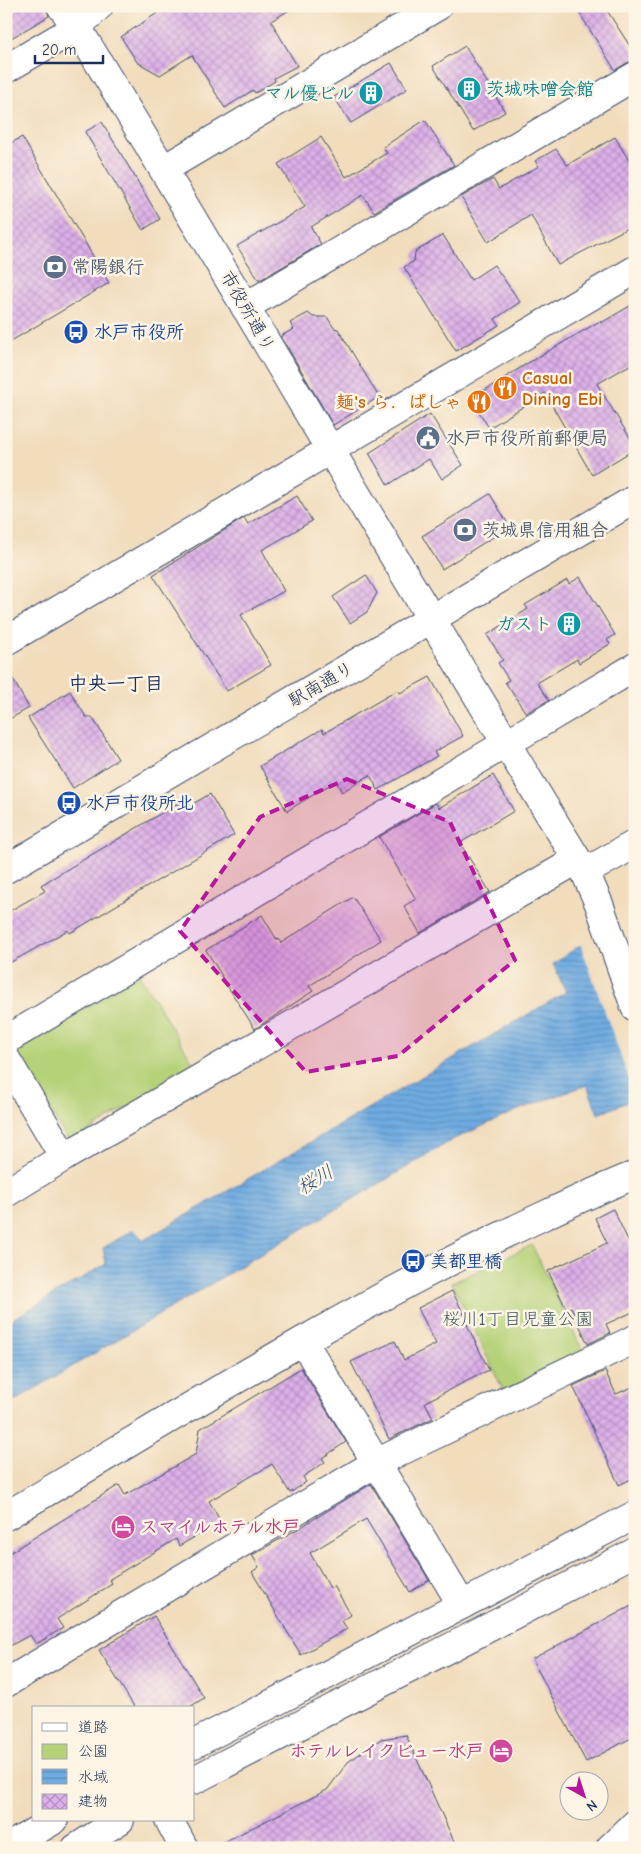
<svg xmlns="http://www.w3.org/2000/svg" width="641" height="1854" font-family="'Comic Neue','Klee One',sans-serif">
  <defs>
    <pattern id="water-rules" width="6" height="5" patternUnits="userSpaceOnUse" patternTransform="scale(1.25)"><rect width="6" height="5" fill="#70abe1"/><path d="M0 2.5h6" fill="none" stroke="#5b8cba"/></pattern>
    <pattern id="building-cross-hatch" width="8" height="8" patternUnits="userSpaceOnUse" patternTransform="scale(1.25)"><rect width="8" height="8" fill="#ddb0e9"/><path d="M0 0l8 8M0 8l8-8" fill="none" stroke="#b290c0"/></pattern>
  </defs>
  <rect width="100%" height="100%" fill="#fcf5e5"/>
  <filter id="ink" filterUnits="userSpaceOnUse"><feTurbulence type="fractalNoise" baseFrequency=".02" numOctaves="2"/><feDisplacementMap in="SourceGraphic" scale="10" xChannelSelector="R" yChannelSelector="G"/><feConvolveMatrix kernelMatrix="1 2 1 2 8 2 1 2 1" color-interpolation-filters="sRGB"/></filter>
  <filter id="wash" filterUnits="userSpaceOnUse"><feTurbulence type="fractalNoise" baseFrequency=".0096" numOctaves="4" result="noise"/><feDisplacementMap in="SourceGraphic" scale="20" xChannelSelector="R" yChannelSelector="G"/><feGaussianBlur stdDeviation="1.12" result="paint"/><feColorMatrix in="noise" values="0 0 0 0 0 0 0 0 0 0 0 0 0 0 0 0 0 1.4 0 .05"/><feComposite in="paint" operator="in"/></filter>
  <g filter="url(#wash)">
    <rect width="100%" height="100%" fill="#f1dcbc"/>
    <!-- park -->
    <g fill="#b5d278" stroke="#68806b">
      <path d="M139,974L195,1066L74,1140L66,1138L17,1053L21,1043Z"/>
      <path d="M532,1245L584,1354L504,1392L452,1283Z"/>
    </g>
    <!-- water -->
    <path fill="url(#water-rules)" stroke="#466da0" d="M635,915V1099L598,1114L587,1085L518,1110L454,1139L6,1406V1323L106,1264L103,1248L133,1230L144,1240L566,992L553,964L579,946Z"/>
    <!-- pier -->
    <path fill="#f1dcbc" d="M634,913L635,916V1095L580,943Z"/>
    <g id="blocks">
      <!-- building -->
      <g fill="url(#building-cross-hatch)">
        <path d="M6,6H46L49,16L6,41Z"/>
        <path d="M168,6H296L271,21L297,66L274,78L275,81L255,93L253,90L225,108L192,55L160,75L137,62L121,37Z"/>
        <path d="M575,6H604L635,54V60L627,63L615,70Z"/>
        <path d="M465,46L505,112L473,131L433,66Z"/>
        <path d="M391,63L407,89L351,123L334,97Z"/>
        <path d="M425,120L454,165L374,212L363,195L311,227L321,244L262,279H258L237,246L305,207L278,164L321,137L346,177L387,153L383,147Z"/>
        <path d="M102,122L160,219L143,230L85,132Z"/>
        <path d="M22,137L109,283L6,344V146Z"/>
        <path d="M615,137L635,171V224L558,265L531,215L488,242L461,197L493,179L499,189L539,166L535,161L556,149L567,165Z"/>
        <path d="M443,235L471,280L494,265L520,302L495,319L499,325L456,351L404,267L414,261L415,252Z"/>
        <path d="M635,303V362L597,384L635,446V449L592,475L545,393L489,428L471,399L528,363L600,321L601,323Z"/>
        <path d="M308,313L313,317H327L334,328L338,329L379,397L333,425L281,336L294,329L290,323Z"/>
        <path d="M430,414L463,465L442,479L429,459L388,485L369,453Z"/>
        <path d="M490,494L507,522L498,527L501,532L442,569L422,536Z"/>
        <path d="M297,496L312,521L262,550L284,591L241,615L271,665L227,691L153,575L244,518L248,524Z"/>
        <path d="M366,575L377,593L367,612L350,623L333,597Z"/>
        <path d="M580,577L615,635L607,640L610,644L579,663L577,659L537,683L549,700L526,713L505,682L509,680L498,663L503,660L487,635L528,609L525,605L567,580L569,584Z"/>
        <path d="M6,667L29,708L6,721Z"/>
        <path d="M430,677L463,736L434,752L437,756L378,790L370,775L342,792L336,781L287,811L260,766L322,729L324,733L398,690L400,693Z"/>
        <path d="M70,691L86,717H92L118,759L73,788L28,718Z"/>
        <path d="M493,775L514,811L460,843L490,892L420,933L404,906L416,899L379,837L436,803L439,808Z"/>
        <path d="M210,794L234,835L70,933L68,930L6,965V913L45,891L41,885L180,802L184,809Z"/>
        <path d="M353,897L381,940L309,986L313,991L255,1029L221,976H222L206,950L262,915L277,940L278,939L281,943Z"/>
        <path d="M613,1209L635,1255V1311L606,1324L610,1333L588,1344L571,1307L567,1310L548,1271L607,1243L595,1218Z"/>
        <path d="M452,1291L469,1324L467,1325L489,1370L425,1402L433,1418L389,1439L351,1362L395,1341L404,1360L436,1344L418,1308Z"/>
        <path d="M301,1368L346,1442L322,1458L325,1462L303,1477L306,1482L290,1493L272,1464L209,1501L221,1522L179,1546L176,1539L110,1579L112,1584L57,1619L63,1628L36,1644L30,1635L6,1648V1555L119,1485L125,1495L196,1454L200,1429Z"/>
        <path d="M605,1371L616,1394L635,1386V1477L619,1485L573,1386Z"/>
        <path d="M371,1484L429,1580L410,1592L366,1519L310,1553L330,1588L334,1586L351,1615L342,1621L347,1629L301,1655L252,1572L259,1567L252,1555L296,1530Z"/>
        <path d="M635,1604V1736L586,1762L532,1659Z"/>
        <path d="M154,1616L204,1698L188,1708H135L99,1650Z"/>
        <path d="M406,1735L457,1848H212L327,1790L348,1762L381,1739Z"/>
      </g>
    </g>
  </g>
  <g filter="url(#ink)">
    <use href="#blocks" fill-opacity="0" stroke="#3b496c" stroke-width="1"/>
    <g fill="none" stroke-linecap="round" stroke-linejoin="round">
      <defs>
        <g id="minor">
          <path d="M61,6L77,27C248,307 412,593 585,872L599,904L635,1007"/>
          <path d="M6,69L77,27L99,6"/>
          <path d="M164,169L438,6"/>
          <path d="M245,307L635,76"/>
          <path d="M6,641L635,270"/>
          <path d="M6,869L635,499"/>
          <path d="M585,872L635,844"/>
          <path d="M6,1040L635,667"/>
          <path d="M6,1059L64,1157"/>
          <path d="M6,1193L64,1157L577,860"/>
          <path d="M303,1341L462,1605"/>
          <path d="M6,1516C171,1419 334,1316 507,1233C550,1213 591,1192 635,1175"/>
          <path d="M6,1683L376,1463L635,1339"/>
          <path d="M194,1744L635,1515"/>
          <path d="M194,1780L635,1552"/>
          <path d="M169,1820L184,1848"/>
          <path d="M7,1848L54,1820"/>
          <path d="M76,1848L120,1820"/>
          <path d="M610,1848L635,1824"/>
        </g>
      </defs>
      <!-- minor casing -->
      <use href="#minor" stroke="#3b496c" stroke-width="30"/>
      <!-- minor -->
      <use href="#minor" stroke="#fff" stroke-width="28"/>
    </g>
  </g>
  <!-- marked area -->
  <path fill="#b5179e" fill-opacity="0.2" stroke="#b5179e" stroke-width="4" stroke-dasharray="10 6" stroke-linejoin="round" d="M347,779L450,822L515,960L398,1056L306,1072L180,931L260,817Z"/>
  <!-- icons -->
  <defs>
    <symbol id="building-disc" viewBox="-11 -11 22 22"><circle r="9.5" fill="#0f9aa8" stroke="#fcf5e5"/><path d="M-4-6H4V6H1V3H-1V6H-4ZM-2.5-4.3h1.7v1.8h-1.7ZM.8-4.3h1.7v1.8H.8ZM-2.5-1h1.7V.8h-1.7ZM.8-1h1.7V.8H.8Z" fill="#fff"/></symbol>
    <symbol id="bank-disc" viewBox="-11 -11 22 22"><circle r="9.5" fill="#5c6f8a" stroke="#fcf5e5"/><path d="M-6-4H6V4H-6ZM0-2.3a2.3 2.3 0 1 0 0 4.6a2.3 2.3 0 1 0 0-4.6Z" fill="#fff"/></symbol>
    <symbol id="bus-disc" viewBox="-11 -11 22 22"><circle r="9.5" fill="#1a4fb4" stroke="#fcf5e5"/><path d="M-5-6H5V4H4V6H2V4H-2V6H-4V4H-5ZM-3.5-4V0h7V-4ZM-3.5 1.2v1.5H-2V1.2ZM2 1.2v1.5H3.5V1.2Z" fill="#fff"/></symbol>
    <symbol id="restaurant-disc" viewBox="-11 -11 22 22"><circle r="9.5" fill="#e8710a" stroke="#fcf5e5"/><path d="M-5-6h1v4h1v-4h1v4h1v-4h1v5L-1.5 .5V6h-2V.5L-5-1ZM5-6V6H3V1.5H1.5Q1.5-4 5-6Z" fill="#fff"/></symbol>
    <symbol id="civic-disc" viewBox="-11 -11 22 22"><circle r="9.5" fill="#5c6f8a" stroke="#fcf5e5"/><path d="M-.6-6.5H3V-4.5H.6V-3L4-1V1h2V6H-6V1h2V-1L-.6-3ZM-1.2 2.5V6h2.4V2.5Z" fill="#fff"/></symbol>
    <symbol id="hotel-disc" viewBox="-11 -11 22 22"><circle r="9.5" fill="#d1479c" stroke="#fcf5e5"/><path d="M-6-4.5h1.5V1H6V5H4.5V3h-9V5H-6ZM-4 0a1.8 1.8 0 1 1 3.6 0ZM.5 0V-2.5h3Q6-2.5 6 0Z" fill="#fff"/></symbol>
  </defs>
  <g fill-rule="evenodd">
    <use href="#building-disc" x="455" y="75" width="28" height="28"/>
    <use href="#building-disc" x="357" y="79" width="28" height="28"/>
    <use href="#bank-disc" x="41" y="253" width="28" height="28"/>
    <use href="#bus-disc" x="62" y="318" width="28" height="28"/>
    <use href="#restaurant-disc" x="491" y="374" width="28" height="28"/>
    <use href="#restaurant-disc" x="465" y="388" width="28" height="28"/>
    <use href="#civic-disc" x="414" y="424" width="28" height="28"/>
    <use href="#bank-disc" x="451" y="516" width="28" height="28"/>
    <use href="#building-disc" x="555" y="610" width="28" height="28"/>
    <use href="#bus-disc" x="55" y="789" width="28" height="28"/>
    <use href="#bus-disc" x="399" y="1247" width="28" height="28"/>
    <use href="#hotel-disc" x="109" y="1513" width="28" height="28"/>
    <use href="#hotel-disc" x="487" y="1737" width="28" height="28"/>
  </g>
  <g text-anchor="middle" stroke-width="5" stroke-linejoin="round" paint-order="stroke">
    <!-- culture labels -->
    <g font-size="18" font-weight="bold" fill="#0d838f" stroke="#fcf5e5" text-anchor="end">
      <text x="486" y="95" text-anchor="start">茨城味噌会館</text>
      <text x="354" y="99">マル優ビル</text>
      <text x="552" y="630">ガスト</text>
    </g>
    <!-- service labels -->
    <g font-size="18" font-weight="bold" fill="#4e5e75" stroke="#fcf5e5" text-anchor="start">
      <text x="72" y="273">常陽銀行</text>
      <text x="446" y="444">水戸市役所前郵便局</text>
      <text x="482" y="536">茨城県信用組合</text>
    </g>
    <!-- street labels -->
    <g font-size="18" fill="#1b2f5e" stroke="#fcf5e5">
      <text transform="translate(248 311) rotate(60)" y="6">市役所通り</text>
      <text transform="translate(321 684) rotate(-30)" y="6">駅南通り</text>
    </g>
    <!-- transit labels -->
    <g font-size="18" font-weight="bold" fill="#164399" stroke="#fcf5e5" text-anchor="start">
      <text x="94" y="338">水戸市役所</text>
      <text x="86" y="809">水戸市役所北</text>
      <text x="430" y="1267">美都里橋</text>
    </g>
    <!-- food labels -->
    <g font-size="18" font-weight="bold" fill="#c56008" stroke="#fcf5e5" text-anchor="start">
      <text x="522" y="384">Casual<tspan x="522" dy="21">Dining Ebi</tspan></text>
      <text x="462" y="408" text-anchor="end">麺's ら．ぱしゃ</text>
    </g>
    <!-- park labels -->
    <g font-size="18" fill="#425864" stroke="#fcf5e5">
      <text x="518" y="1325">桜川1丁目児童公園</text>
    </g>
    <!-- hotel labels -->
    <g font-size="18" font-weight="bold" fill="#b23c85" stroke="#fcf5e5" text-anchor="start">
      <text x="140" y="1533">スマイルホテル水戸</text>
      <text x="484" y="1757" text-anchor="end">ホテルレイクビュー水戸</text>
    </g>
    <!-- neighbourhood labels -->
    <g font-size="19" font-weight="bold" fill="#1b2f5e" stroke="#fcf5e5">
      <text x="116" y="690">中央一丁目</text>
    </g>
    <!-- water labels -->
    <g font-size="19" font-style="italic" fill="#355485" stroke="#fcf5e5">
      <text transform="translate(315 1179) rotate(-31)" y="7">桜川</text>
    </g>
  </g>
  <!-- margin -->
  <rect width="641" height="1854" fill="none" stroke="#fcf5e5" stroke-width="25"/>
  <!-- legend -->
  <rect x="32" y="1706" width="162" height="115" fill="#fcf5e5" stroke="#a2a6af"/>
  <rect x="42" y="1723" width="25" height="8" fill="#ffffff" stroke="#a2a6af"/>
  <text x="78" y="1732" font-size="15" fill="#1b2f5e">道路</text>
  <rect x="42" y="1744" width="25" height="15" fill="#b5d278" stroke="#a2a6af"/>
  <text x="78" y="1756" font-size="15" fill="#1b2f5e">公園</text>
  <rect x="42" y="1769" width="25" height="15" fill="url(#water-rules)" stroke="#a2a6af"/>
  <text x="78" y="1782" font-size="15" fill="#1b2f5e">水域</text>
  <rect x="42" y="1794" width="25" height="15" fill="url(#building-cross-hatch)" stroke="#a2a6af"/>
  <text x="78" y="1806" font-size="15" fill="#1b2f5e">建物</text>
  <!-- north arrow -->
  <g transform="translate(584 1796) rotate(141)"><circle r="24" fill="#fcf5e5" stroke="#a2a6af"/>
  <path d="M0-4L9 19L0 12L-9 19Z" fill="#b5179e"/>
  <text y="-8" font-size="14" font-weight="bold" text-anchor="middle" fill="#1b2f5e">N</text>
  </g>
  <!-- scale -->
  <path d="M35 55v8h68v-8" fill="none" stroke="#1b2f5e" stroke-width="2.5"/>
  <text x="42" y="55" font-size="15" fill="#1b2f5e" stroke="#fcf5e5" stroke-width="4" paint-order="stroke">20 m</text>
</svg>
